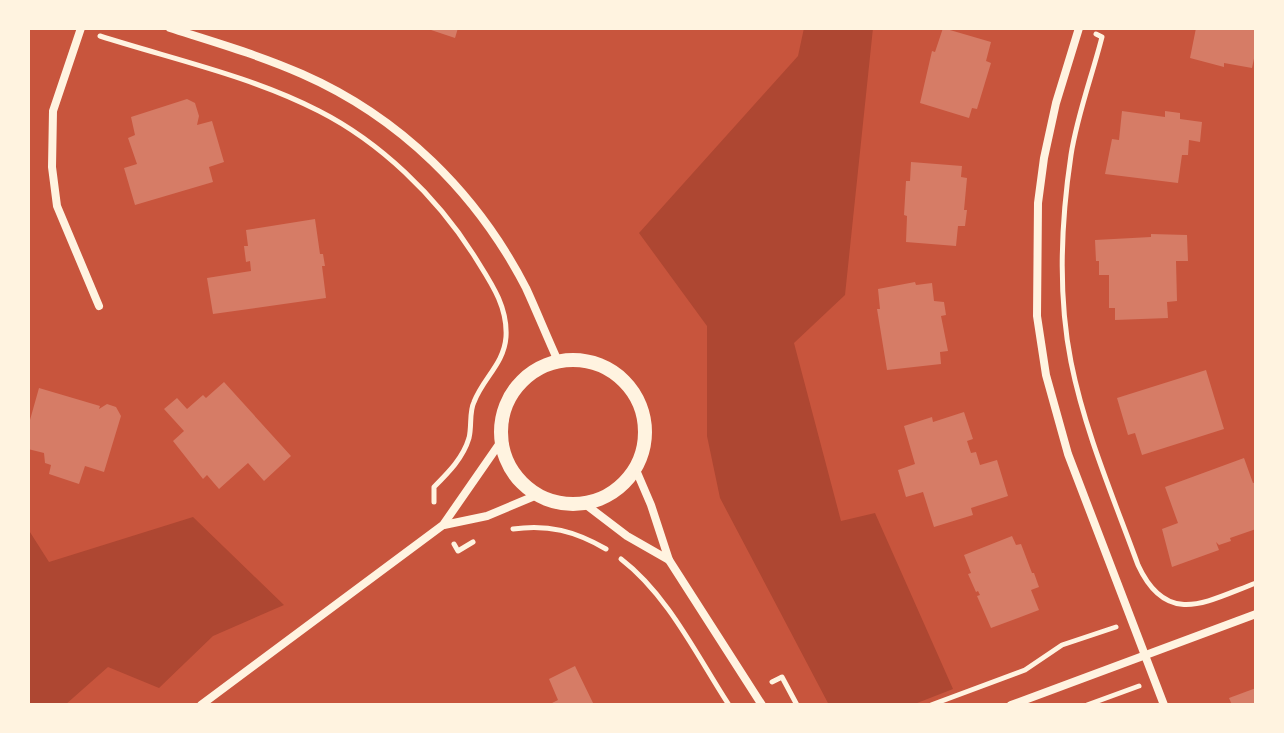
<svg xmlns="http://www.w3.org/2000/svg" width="1284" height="733" font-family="Georgia,serif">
  <rect width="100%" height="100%" fill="#c8553d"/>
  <!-- green -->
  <g fill="#ae4732">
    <path d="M804,28H873L845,295L794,343L841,521L875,513L953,689L912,705H829L720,498L707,436V326L639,233L798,56Z"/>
    <path d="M193,517L284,605L213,636L159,688L108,667L65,705H28V529L49,562Z"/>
  </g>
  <!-- building -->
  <g fill="#d67c66">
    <path d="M425,28H458L455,38Z"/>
    <path d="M943,28L991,42L986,61L991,63L977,109L972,108L969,118L920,103L932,51L935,52Z"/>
    <path d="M1196,28H1256V49L1252,68L1224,63V67L1190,58Z"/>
    <path d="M187,99L195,103L199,116L197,125L212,121L224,162L209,167L213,182L135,205L124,168L137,164L128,138L135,135L131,117Z"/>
    <path d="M1122,111L1165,117V111L1180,113V119L1202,122L1200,142L1189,140L1188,155H1182L1178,183L1105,174L1112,139L1119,140Z"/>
    <path d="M911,162L962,166L961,177L967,178L964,210H967L965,226H958L956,246L906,242L907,216L904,215L906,181H910Z"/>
    <path d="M315,219L320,254H323L325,266H322L326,298L213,314L207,278L251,271L250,261L246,262L244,246H248L246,230Z"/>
    <path d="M1151,234L1187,235L1188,261H1176L1177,301L1167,302L1168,318L1115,320V308H1109V275H1099V261H1096L1095,240L1151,237Z"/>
    <path d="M915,282L916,285L932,283L934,301L944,302L946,315L941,316L948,351L940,352L941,364L887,370L877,309H880L878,289Z"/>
    <path d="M1206,370L1224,429L1142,455L1135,433L1128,435L1117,398Z"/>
    <path d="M224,382L291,456L264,481L248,463L219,489L207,475L203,479L173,441L184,431L164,409L177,398L187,409L203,395L206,398Z"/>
    <path d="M39,388L100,406L99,409L107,404L116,407L121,416L104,472L85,466L79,484L49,474L51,465L45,463L44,453L28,449V427Z"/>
    <path d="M964,412L973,439L967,441L971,453L976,452L980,465L997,460L1008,496L971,508L973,515L934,527L923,492L906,497L898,470L915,464L904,426L932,417L933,422Z"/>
    <path d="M1244,458L1253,483L1256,482V529L1230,538L1231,541L1219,545L1216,542L1219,550L1172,567L1162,529L1178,523L1165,487Z"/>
    <path d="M1012,536L1016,545L1021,544L1032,573H1034L1039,587L1031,590L1039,610L991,628L977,596L980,595L978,591L976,592L968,574L971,573L964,555Z"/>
    <path d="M575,666L594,705H548L558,700L549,679Z"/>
    <path d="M1256,688V705H1232L1229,698Z"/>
  </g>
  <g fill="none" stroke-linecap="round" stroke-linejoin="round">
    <!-- path -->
    <g stroke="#fff3e0" stroke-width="5">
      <path d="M1096,34L1102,37C1092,76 1077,116 1071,155C1061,222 1058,296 1071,362C1085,432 1114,499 1138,565C1167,628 1207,601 1256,583"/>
      <path d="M100,36C172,59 251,76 319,111C380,142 436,196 473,254C489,280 508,305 506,337C504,364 483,378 474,402C469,412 472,426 469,438C463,458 449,472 434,487V502"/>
      <path d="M513,529C548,524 575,531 606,549"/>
      <path d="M454,544L458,551L473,542"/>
      <path d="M621,559C668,595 697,656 729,705"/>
      <path d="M772,682L782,677L797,705"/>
      <path d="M931,705L1025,670L1062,645L1116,627"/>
      <path d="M1087,705L1139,686"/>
    </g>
    <!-- minor -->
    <g stroke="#fff3e0" stroke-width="8">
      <path d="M81,28L53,111L52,167L57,206L99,306"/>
      <path d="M170,28C214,42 259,55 302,74C400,117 477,193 526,288C537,312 547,337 558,361"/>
      <path d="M1079,28L1056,103L1044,158L1038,203L1037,316L1046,375L1068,454L1164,705"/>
      <path d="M636,470L651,505L669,560L762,705"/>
      <path d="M585,504L627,536L669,560"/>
      <path d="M444,525L487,516L537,495"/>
      <path d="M201,705L443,525L502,440"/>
      <path d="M1011,705L1256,614"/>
    </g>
    <!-- tertiary -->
    <circle stroke="#fff3e0" stroke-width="14" cx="573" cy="432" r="72"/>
  </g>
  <!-- border -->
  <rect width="1284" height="733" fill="none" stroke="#fff3e0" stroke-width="60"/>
</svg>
